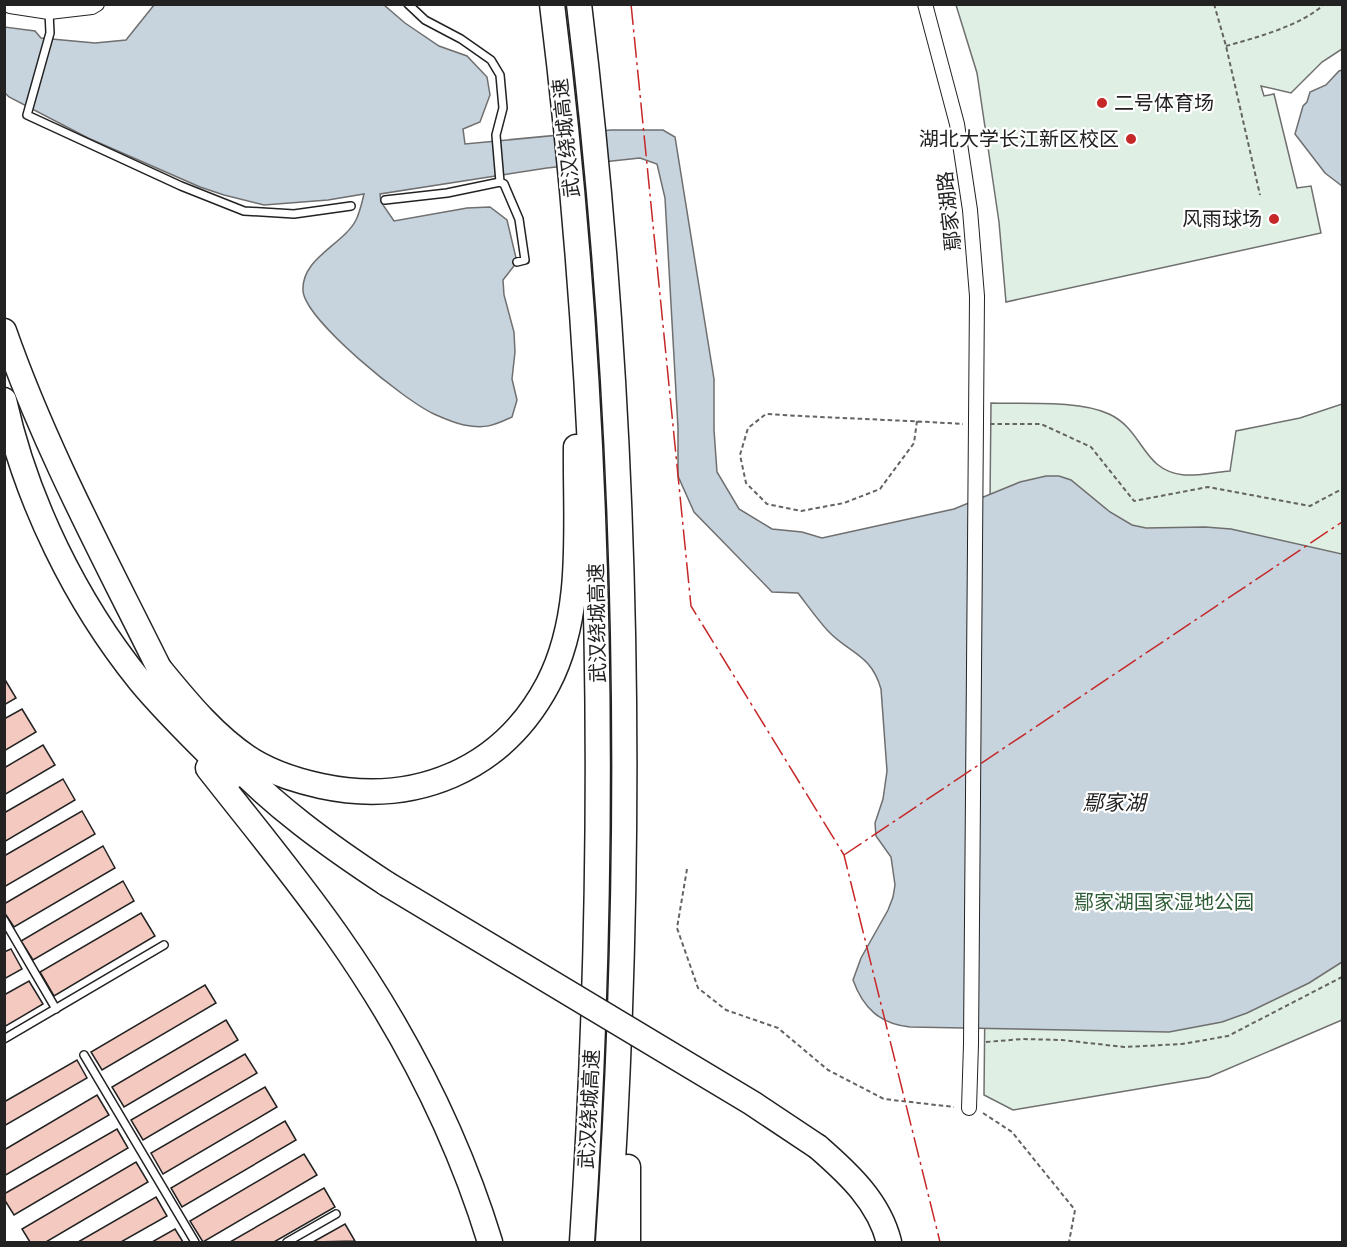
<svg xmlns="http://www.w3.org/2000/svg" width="1347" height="1247" font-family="'Open Sans','Noto Sans SC',sans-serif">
  <rect width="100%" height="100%" fill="#fff"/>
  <!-- green -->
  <g fill="#e0efe3" stroke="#6f6f6f" stroke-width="1.5">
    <path d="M956,5H1342V49L1322,62L1291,93L1261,86L1264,96L1274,94L1297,188L1311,186L1321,233L1006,302L999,222L977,73Z"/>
    <path d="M991,403C1025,404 1080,400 1109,414C1144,430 1142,471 1184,475C1199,476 1215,472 1230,471L1236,431L1300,418L1342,404V1020L1209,1077L1013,1110L984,1095Z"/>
  </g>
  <!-- water -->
  <g fill="#c7d3dd" stroke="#6f6f6f" stroke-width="1.5">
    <path d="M154,5H384L405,23L439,46L467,56L487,77L490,95L480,122L463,129L465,144L611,130H663L675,137L714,379V430L717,472L739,509L772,529L802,532L822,538L954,509L1020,482L1046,476H1059L1071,480L1110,512L1132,525L1146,528L1205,527L1231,529L1342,554V962L1309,983L1247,1013L1222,1022L1169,1032L910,1027C880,1024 863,1008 853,980L861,958L888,910L893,897L895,885L891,857L876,836L875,823L883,799L887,771L881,689C871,654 850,654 828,631C817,619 808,606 798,593L772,592L694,512L678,476V428L665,198L657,164L640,158L547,168L380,194L381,202L394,221L467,208L490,207L507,220L517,262L503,280L504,295L514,332L515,352L512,379L517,400L512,417C493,426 485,429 464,425C454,423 443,418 434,414C405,401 306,321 303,291C301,258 343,245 356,220C360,212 362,202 364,194L328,200L264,205L224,195L200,187L88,138L9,97L5,93V27L35,31L41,38L95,43L126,40Z"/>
    <path d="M1342,70V186L1325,173L1295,134L1303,106L1307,102L1310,92L1326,85L1339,71Z"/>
  </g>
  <!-- building -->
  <g fill="#f3c9c0" stroke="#222" stroke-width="1.5">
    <path d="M4,678L16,698L4,705Z"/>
    <path d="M22,709L36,732L4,751V719Z"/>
    <path d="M43,745L55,765L4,795V768Z"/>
    <path d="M63,779L75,800L4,842V813Z"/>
    <path d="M82,811L95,834L4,887V856Z"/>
    <path d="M103,846L115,868L14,927L4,912V904Z"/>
    <path d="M123,881L134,901L33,960L21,941Z"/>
    <path d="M141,913L155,936L54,996L40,972Z"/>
    <path d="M11,949L22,969L4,979V952Z"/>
    <path d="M29,981L43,1004L4,1027V995Z"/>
    <path d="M205,985L216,1003L102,1070L91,1052Z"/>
    <path d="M226,1020L238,1040L124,1107L112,1087Z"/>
    <path d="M245,1054L257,1073L143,1140L131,1120Z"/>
    <path d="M77,1060L87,1078L4,1126V1102Z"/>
    <path d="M265,1087L277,1107L163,1174L151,1153Z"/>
    <path d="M97,1095L109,1115L4,1176V1150Z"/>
    <path d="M285,1121L296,1140L182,1207L171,1188Z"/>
    <path d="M117,1129L128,1148L14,1215L4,1199V1194Z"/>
    <path d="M304,1154L317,1175L203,1242L190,1221Z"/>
    <path d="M136,1162L148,1182L46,1242H30L22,1229Z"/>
    <path d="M324,1188L335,1207L274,1242H230Z"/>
    <path d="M156,1197L167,1216L121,1242H78Z"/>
    <path d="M345,1224L355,1241L313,1242Z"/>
    <path d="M175,1229L183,1242H152Z"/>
  </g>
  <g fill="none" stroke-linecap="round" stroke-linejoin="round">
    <defs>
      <g id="lane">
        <path d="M408,4L425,20L461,39L491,60L500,75L503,108L496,135L500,182L504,184L519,219L525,260L517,262"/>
        <path d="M49,12L50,33L27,115L181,186L244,211L294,214L351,206"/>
        <path d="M385,200L447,193L500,182"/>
        <path d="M4,920L56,1009"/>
        <path d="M4,1039L164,945"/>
        <path d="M84,1055L195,1242"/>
        <path d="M287,1242L336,1214"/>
      </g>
      <g id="street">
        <path d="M925,4L957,124L970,210L977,296L971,1044L969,1108"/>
        <path d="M10,6L49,12L92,7L97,4"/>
      </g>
      <g id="highway">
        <path d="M552,4C603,415 609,830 582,1242"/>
        <path d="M579,4C629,415 636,830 608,1242"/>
        <path d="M4,331C45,448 104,557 159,668L168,682"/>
        <path d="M4,400C26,500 76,602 140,681C168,715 201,746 232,777"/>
        <path d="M159,668C186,701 216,738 253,761C273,773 298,781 321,786C414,806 502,771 548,684C585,613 575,525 576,447"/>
        <path d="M225,754C272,805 329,846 387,884"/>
        <path d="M208,768C251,823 296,877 336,934C403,1029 456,1131 490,1242"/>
        <path d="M818,1147C849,1174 879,1202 889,1242"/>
        <path d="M628,1167V1242"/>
      </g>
    </defs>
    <!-- lane casing -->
    <use href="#lane" stroke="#222" stroke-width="10"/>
    <!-- street casing -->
    <use href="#street" stroke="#222" stroke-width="16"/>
    <!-- highway casing -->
    <use href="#highway" stroke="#222" stroke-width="27"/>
    <!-- path -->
    <g stroke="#646464" stroke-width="2" stroke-dasharray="4.5 3" stroke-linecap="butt">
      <path d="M1214,4L1226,46L1260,195"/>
      <path d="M1226,46C1255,38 1303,25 1324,4"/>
      <path d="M917,421L914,443L880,489L844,503L801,511L767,504L746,483L740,455L748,428L766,414C832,418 898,420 963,424"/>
      <path d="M990,424H1041L1091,447L1134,501L1208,487L1310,506L1342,489"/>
      <path d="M687,869L677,928L698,988L726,1010L778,1028L828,1070L884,1099L954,1107"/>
      <path d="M986,1042L1022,1039L1062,1040L1124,1047L1182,1044L1228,1036L1342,977"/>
      <path d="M983,1113L1012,1132L1075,1210L1069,1242"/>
    </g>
    <!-- lane -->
    <use href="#lane" stroke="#fff" stroke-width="7"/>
    <!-- street -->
    <use href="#street" stroke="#fff" stroke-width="14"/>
    <!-- highway -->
    <use href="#highway" stroke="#fff" stroke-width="24"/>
    <defs>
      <path id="highway-bridge" d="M387,884L752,1103L818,1147"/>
    </defs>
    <!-- highway-bridge casing -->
    <use href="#highway-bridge" stroke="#222" stroke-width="27" stroke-linecap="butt"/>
    <!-- highway-bridge -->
    <use href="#highway-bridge" stroke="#fff" stroke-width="24"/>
    <!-- power -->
    <g stroke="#c62828" stroke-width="1.5" stroke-dasharray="21 4.5 3 4.5" stroke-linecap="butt">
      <path d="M631,4L691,606L844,855L940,1242"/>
      <path d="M844,855L1342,522"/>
    </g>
  </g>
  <!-- markers -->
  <g fill="#c62828" stroke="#fff" stroke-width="2">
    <circle cx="1102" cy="103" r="6"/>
    <circle cx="1131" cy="139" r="6"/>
    <circle cx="1274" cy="219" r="6"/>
  </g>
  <g text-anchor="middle" stroke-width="4.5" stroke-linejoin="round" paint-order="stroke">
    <!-- poi labels -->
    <g font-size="20" fill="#222" stroke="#fff" text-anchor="end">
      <text x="1114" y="110" text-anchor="start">二号体育场</text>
      <text x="1119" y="146">湖北大学长江新区校区</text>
      <text x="1262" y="226">风雨球场</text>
    </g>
    <!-- street labels -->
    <g font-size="20" fill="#222" stroke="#fff">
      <text transform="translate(566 138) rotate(-96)" y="7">武汉绕城高速</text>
      <text transform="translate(949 211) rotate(-96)" y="7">鄢家湖路</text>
      <text transform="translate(597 623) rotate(-91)" y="7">武汉绕城高速</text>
      <text transform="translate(589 1109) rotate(-87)" y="7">武汉绕城高速</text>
    </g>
    <!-- park labels -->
    <g font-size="20" fill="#2f5e38" stroke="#fff">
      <text x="1164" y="909">鄢家湖国家湿地公园</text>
    </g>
    <!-- water labels -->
    <g font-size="21" font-style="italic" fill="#222" stroke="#fff">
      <text x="1114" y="810">鄢家湖</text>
    </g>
  </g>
  <!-- border -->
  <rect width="1347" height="1247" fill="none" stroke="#222222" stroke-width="12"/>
</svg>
